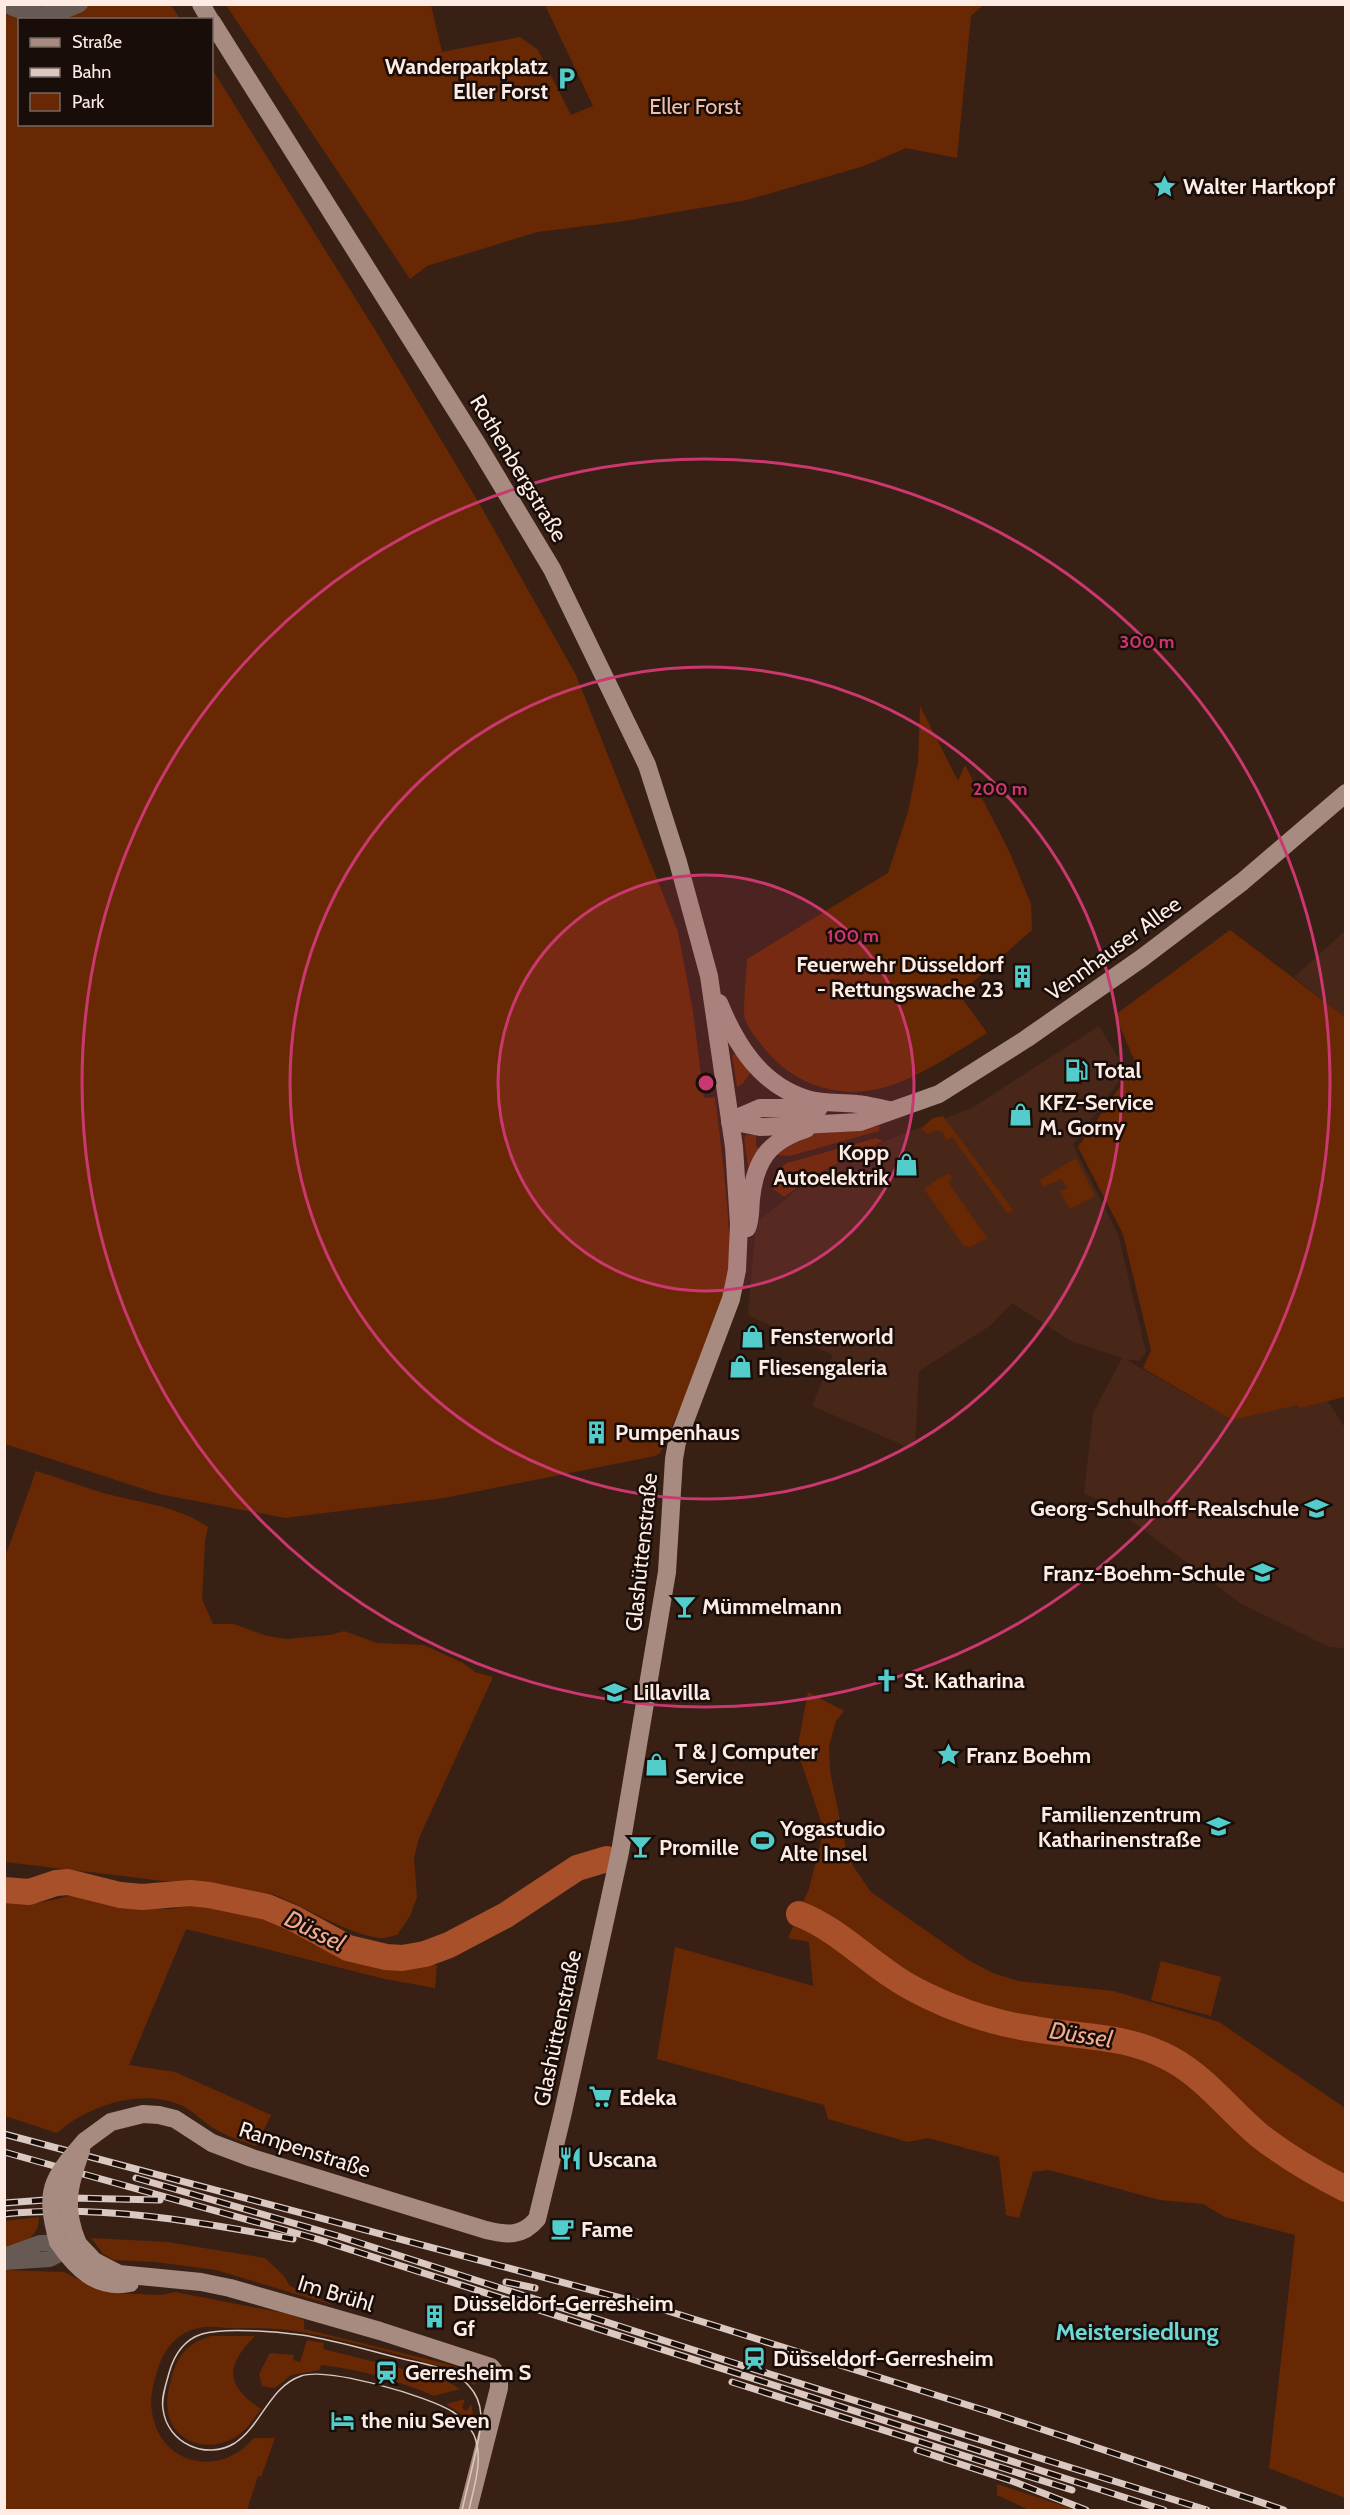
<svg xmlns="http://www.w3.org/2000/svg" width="1350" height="2515" font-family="Cabin,sans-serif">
  <rect width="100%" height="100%" fill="#392015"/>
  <!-- built -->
  <g fill="#482719">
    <path d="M1345,931V1018L1294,977Z"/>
    <path d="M1099,1026L1126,1071L1073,1145L1118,1234L1146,1352L1139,1361L1125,1359L1232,1420L1298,1404L1299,1408L1328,1401L1345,1428V1648L1329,1647L1240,1603L1116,1509L1084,1493L1093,1413L1122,1358L1071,1341L1012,1303L990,1326L919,1371L915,1447L910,1448L812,1406L833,1355L748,1315L756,1223L816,1174L890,1139L972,1108Z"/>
  </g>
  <!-- green -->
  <g fill="#692804">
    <path d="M5,5H171L180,19L20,20V124H212V69L377,333L479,503L576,675L678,932L693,1011L704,1098L715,1097C720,1137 725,1176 728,1216C729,1236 731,1256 728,1276C719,1333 685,1394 663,1448L660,1453L655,1456L444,1498L285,1518L159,1494L5,1444Z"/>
    <path d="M226,5H431L442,52L520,37L538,50L571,115L593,106L545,5H983L971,16L957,158L906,148L864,166L747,200L618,222L537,232L427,266L410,279Z"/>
    <path d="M920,706L958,781L965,765L1010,853L1031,904L1032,930L959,994L987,1033C958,1051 918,1078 886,1087C847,1099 803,1088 775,1060C766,1051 749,1031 745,1019C742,1008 747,973 747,959L888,873L908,812L918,762Z"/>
    <path d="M1230,930L1346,1018L1345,1397L1299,1408L1297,1405L1232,1420L1143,1368L1151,1350L1123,1234L1078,1147L1136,1064L1115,1015Z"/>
    <path d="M735,1053L752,1071L743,1083L737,1087L732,1056Z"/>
    <path d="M943,1116L1013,1210L1008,1214L952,1137L946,1141L943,1132L934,1130L928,1134L921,1129L933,1118Z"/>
    <path d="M880,1126L879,1131L790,1156L777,1155L782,1145L811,1133Z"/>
    <path d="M756,1134V1145L760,1151L751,1167L748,1166L744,1138L746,1135Z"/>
    <path d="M876,1138L883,1141L820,1172L784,1197L773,1189L783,1166L787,1163Z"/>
    <path d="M1076,1158L1095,1196L1070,1209L1060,1192L1067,1188L1061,1179L1043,1187L1040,1180Z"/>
    <path d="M950,1174L952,1179L948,1182L987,1238L970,1247L963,1245L924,1189L939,1178Z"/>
    <path d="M36,1471C59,1478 83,1487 107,1494C141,1503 178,1506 208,1527L205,1540L202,1599L213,1624H234L267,1636L287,1639L330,1635L344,1631L377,1643L424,1645L463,1663L475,1672L493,1677L419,1838L414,1858L417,1897L410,1916L397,1935C391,1936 385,1939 379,1938C342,1932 307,1907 272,1894L5,1862V1557Z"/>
    <path d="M808,1692L844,1711L836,1721L829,1746L830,1771L846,1849L853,1866L871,1892L968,1960L993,1973L1018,1981L1113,1991L1219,2022L1345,2108V2187C1313,2172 1281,2150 1254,2128C1219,2099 1196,2069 1154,2049C1100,2023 1033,2035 976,2014C946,2003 916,1990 890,1972C860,1951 833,1926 799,1911L809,1889L824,1830L797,1750Z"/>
    <path d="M78,1893L136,1908L172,1909L196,1903L242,1910L280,1924L314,1945L353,1959L396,1968L437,1965L435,1988L385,1979L186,1929L129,2065L175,2072L271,2115L256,2146C241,2141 227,2136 213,2128C203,2121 194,2112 183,2106C143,2087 88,2105 57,2133L5,2116V1900C28,1908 55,1900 78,1893Z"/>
    <path d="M798,1915C836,1931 865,1960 899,1983C925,2000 957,2011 987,2021C1041,2040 1103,2029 1155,2053C1196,2071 1224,2107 1257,2135C1284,2158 1314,2174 1345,2190V2498L1269,2468L1295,2235L1225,2217L1203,2204L1160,2200L1049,2170L1033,2172L1019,2218L1006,2215L999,2157L928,2138L908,2142L828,2119L824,2105L657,2059L675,1947L813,1986L809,1942L788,1938Z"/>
    <path d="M1161,1961L1221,1977L1211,2016L1151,2000Z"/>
    <path d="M39,2217C39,2239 22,2243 5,2251V2221Z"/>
    <path d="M91,2238L167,2242L265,2258L283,2275L290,2286L336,2306L216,2270L155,2262L114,2260L103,2254Z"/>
    <path d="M4,2270L64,2272L90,2285L112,2293L161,2295L175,2292L289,2314L304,2320V2329L447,2364L464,2370L478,2382L474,2385L459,2372L444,2367C397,2355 350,2340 302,2332C280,2328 257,2328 234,2328C223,2328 209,2325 198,2328C177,2333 165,2348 158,2368C154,2382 149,2398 152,2412C160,2466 221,2478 254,2438H275L261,2477L258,2476L247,2510H5Z"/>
    <path d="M211,2336H255C226,2365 224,2385 261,2409C254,2418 247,2430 237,2436C212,2453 174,2445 168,2412C166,2401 168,2391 171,2380C177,2356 187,2343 211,2336Z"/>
    <path d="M307,2340L324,2343L323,2349L443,2379L460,2389L434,2396C400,2381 359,2369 321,2365L320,2370L291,2375L275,2388L262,2386L259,2374L270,2353L294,2355L293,2360L300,2362Z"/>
    <path d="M465,2399L462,2408L467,2411L471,2404L473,2413L472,2426L464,2416L446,2404Z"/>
    <path d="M997,2484L1064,2506L1074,2510H1029L997,2495Z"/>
  </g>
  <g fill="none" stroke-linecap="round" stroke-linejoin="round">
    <!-- river -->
    <g stroke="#a75029" stroke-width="26">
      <path d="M4,1890L29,1892L56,1883L68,1882L120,1895L142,1897L190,1893L209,1895L267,1907L293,1918L348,1948L386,1957L402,1958L425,1954L449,1945L506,1915L577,1868L607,1859"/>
      <path d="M799,1914C835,1928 862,1956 894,1977C911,1989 931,1998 950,2006C977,2017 1005,2025 1034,2029C1083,2038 1124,2034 1171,2059C1206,2078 1230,2111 1260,2136C1287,2157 1316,2174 1346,2189"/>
    </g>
    <!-- minor -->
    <g stroke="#675a54" stroke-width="16">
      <path d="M5,4C30,18 54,17 80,4"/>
      <path d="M4,2256L40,2243H70"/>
      <path d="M4,2262L50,2259L75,2246"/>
    </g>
    <!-- major -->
    <g stroke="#a78b80" stroke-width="18">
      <path d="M201,4L210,20"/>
      <path d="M719,1003C736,1045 761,1085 807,1099C823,1104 840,1102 857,1104C868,1105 878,1108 889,1110"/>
      <path d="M730,1121L760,1127L860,1122L939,1094L1026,1039L1142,958L1242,882L1346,793"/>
      <path d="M730,1121L760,1108H819"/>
      <path d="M747,1228C751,1219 750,1208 751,1199C755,1161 768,1141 806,1129"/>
      <path d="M85,2141L111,2122L143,2114L159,2115L175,2119L212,2143L252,2158L486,2230C507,2235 522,2237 537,2219L563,2112L620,1852L667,1572L674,1459L677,1442L731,1299L737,1270L739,1224L734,1147L709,976L678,862L647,765L552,569L477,444L212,22"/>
      <path d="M58,2242C75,2267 97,2290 130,2283"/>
      <path d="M78,2244L94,2261L119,2274L201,2282L230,2288L380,2331L491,2367L499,2377V2388L468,2510"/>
    </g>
    <!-- tram -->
    <path stroke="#dbc8c0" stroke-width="1.5" d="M462,2510L477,2447V2446C482,2425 485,2403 469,2386C464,2380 458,2375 451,2372C435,2365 416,2362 399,2358C367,2350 334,2340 302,2335C278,2332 225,2327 202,2334C183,2340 174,2355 169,2373C166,2385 161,2397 163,2409C167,2443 206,2461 235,2443C262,2425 269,2387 301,2376C328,2367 428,2396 453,2412C462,2418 469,2425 474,2435C484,2459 474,2486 469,2510"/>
    <defs>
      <g id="rail">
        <path d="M4,2134L655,2307L993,2413L1284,2510"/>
        <path d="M4,2152L317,2239L1164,2510"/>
        <path d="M136,2178L338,2236L734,2363L1207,2510"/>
        <path d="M4,2203L72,2198L160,2200"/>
        <path d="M4,2214C101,2204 199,2222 293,2239"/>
        <path d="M506,2282L535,2288"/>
        <path d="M732,2382L1072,2490"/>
        <path d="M917,2450L1012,2481L1086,2510"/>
      </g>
    </defs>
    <!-- rail casing -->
    <use href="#rail" stroke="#dbc8c0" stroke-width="7"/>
    <!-- rail -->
    <use href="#rail" stroke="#180d08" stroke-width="4.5" stroke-dasharray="14" stroke-linecap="butt"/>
    <!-- major-bridge -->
    <g stroke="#a78b80" stroke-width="18">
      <path d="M58,2242C44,2190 51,2180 85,2141"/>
      <path d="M78,2244C63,2208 68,2187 81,2151"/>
    </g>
  </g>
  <!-- distance rings -->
  <circle cx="706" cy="1083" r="208" fill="#cb3870" fill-opacity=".12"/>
  <g fill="none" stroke="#cb3870" stroke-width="3">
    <circle cx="706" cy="1083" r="208"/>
    <circle cx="706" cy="1083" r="416"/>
    <circle cx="706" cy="1083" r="624"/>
  </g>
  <!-- icons -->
  <defs>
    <symbol id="parking-bare" viewBox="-9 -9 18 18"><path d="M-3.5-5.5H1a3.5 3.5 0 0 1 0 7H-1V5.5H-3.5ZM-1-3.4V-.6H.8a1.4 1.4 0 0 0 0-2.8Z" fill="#53cdcb" stroke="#180d08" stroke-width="2.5" paint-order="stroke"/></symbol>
    <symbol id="sight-bare" viewBox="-9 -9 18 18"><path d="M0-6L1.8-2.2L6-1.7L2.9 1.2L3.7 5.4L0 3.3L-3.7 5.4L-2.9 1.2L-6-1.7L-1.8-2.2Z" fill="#53cdcb" stroke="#180d08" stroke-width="2.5" paint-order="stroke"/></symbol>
    <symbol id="building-bare" viewBox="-9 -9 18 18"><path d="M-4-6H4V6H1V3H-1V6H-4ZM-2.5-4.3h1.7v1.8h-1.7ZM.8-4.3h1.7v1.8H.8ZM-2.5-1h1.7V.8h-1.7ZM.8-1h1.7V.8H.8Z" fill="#53cdcb" stroke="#180d08" stroke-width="2.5" paint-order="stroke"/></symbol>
    <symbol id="fuel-bare" viewBox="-9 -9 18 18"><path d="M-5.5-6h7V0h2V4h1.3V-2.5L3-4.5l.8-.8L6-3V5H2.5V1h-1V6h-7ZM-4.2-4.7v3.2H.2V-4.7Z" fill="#53cdcb" stroke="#180d08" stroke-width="2.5" paint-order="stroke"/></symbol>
    <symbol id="shop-bare" viewBox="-9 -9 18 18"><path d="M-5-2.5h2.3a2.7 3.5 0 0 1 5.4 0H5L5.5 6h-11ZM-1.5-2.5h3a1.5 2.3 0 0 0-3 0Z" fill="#53cdcb" stroke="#180d08" stroke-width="2.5" paint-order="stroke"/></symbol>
    <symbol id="school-bare" viewBox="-9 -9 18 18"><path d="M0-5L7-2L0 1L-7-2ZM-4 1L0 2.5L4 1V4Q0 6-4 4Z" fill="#53cdcb" stroke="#180d08" stroke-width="2.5" paint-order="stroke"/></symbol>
    <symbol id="bar-bare" viewBox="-9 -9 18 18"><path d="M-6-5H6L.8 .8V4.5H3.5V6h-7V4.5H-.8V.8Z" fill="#53cdcb" stroke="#180d08" stroke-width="2.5" paint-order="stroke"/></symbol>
    <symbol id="church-bare" viewBox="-9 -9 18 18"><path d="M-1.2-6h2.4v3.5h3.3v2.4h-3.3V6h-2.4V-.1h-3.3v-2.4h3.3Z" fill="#53cdcb" stroke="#180d08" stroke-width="2.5" paint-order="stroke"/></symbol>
    <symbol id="stadium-bare" viewBox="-9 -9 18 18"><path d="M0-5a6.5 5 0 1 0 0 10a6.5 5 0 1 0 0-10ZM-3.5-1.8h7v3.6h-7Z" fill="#53cdcb" stroke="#180d08" stroke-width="2.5" paint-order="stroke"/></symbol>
    <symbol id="supermarket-bare" viewBox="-9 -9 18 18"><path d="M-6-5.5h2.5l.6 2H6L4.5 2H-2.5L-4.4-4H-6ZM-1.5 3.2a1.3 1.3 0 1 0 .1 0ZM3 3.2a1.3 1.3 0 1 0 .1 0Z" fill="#53cdcb" stroke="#180d08" stroke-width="2.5" paint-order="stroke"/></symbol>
    <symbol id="restaurant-bare" viewBox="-9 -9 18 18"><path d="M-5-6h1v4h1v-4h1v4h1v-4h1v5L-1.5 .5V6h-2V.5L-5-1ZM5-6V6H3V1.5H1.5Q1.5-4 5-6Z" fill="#53cdcb" stroke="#180d08" stroke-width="2.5" paint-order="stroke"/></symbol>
    <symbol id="cafe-bare" viewBox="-9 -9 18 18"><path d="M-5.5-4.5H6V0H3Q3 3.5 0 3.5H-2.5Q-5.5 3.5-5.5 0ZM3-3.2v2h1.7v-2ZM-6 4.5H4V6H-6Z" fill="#53cdcb" stroke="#180d08" stroke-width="2.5" paint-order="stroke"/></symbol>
    <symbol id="station-bare" viewBox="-9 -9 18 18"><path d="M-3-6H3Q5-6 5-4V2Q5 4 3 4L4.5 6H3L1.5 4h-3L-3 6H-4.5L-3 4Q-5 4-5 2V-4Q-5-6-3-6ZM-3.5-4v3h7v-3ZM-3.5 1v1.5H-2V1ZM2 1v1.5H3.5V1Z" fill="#53cdcb" stroke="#180d08" stroke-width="2.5" paint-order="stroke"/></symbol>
    <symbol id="hotel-bare" viewBox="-9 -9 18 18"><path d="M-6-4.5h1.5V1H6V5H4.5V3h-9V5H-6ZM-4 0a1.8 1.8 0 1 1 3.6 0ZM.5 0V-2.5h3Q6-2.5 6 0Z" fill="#53cdcb" stroke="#180d08" stroke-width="2.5" paint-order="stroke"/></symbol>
  </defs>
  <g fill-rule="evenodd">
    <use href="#parking-bare" x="550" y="62" width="33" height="33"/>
    <use href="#sight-bare" x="1148" y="170" width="33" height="33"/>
    <use href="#building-bare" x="1006" y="960" width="33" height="33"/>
    <use href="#fuel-bare" x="1060" y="1054" width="33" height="33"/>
    <use href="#shop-bare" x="1004" y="1098" width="33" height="33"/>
    <use href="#shop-bare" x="890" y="1148" width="33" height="33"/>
    <use href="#shop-bare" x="736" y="1320" width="33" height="33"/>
    <use href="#shop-bare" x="724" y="1350" width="33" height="33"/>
    <use href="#building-bare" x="580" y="1416" width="33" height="33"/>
    <use href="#school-bare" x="1300" y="1492" width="33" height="33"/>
    <use href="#school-bare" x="1246" y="1556" width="33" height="33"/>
    <use href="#bar-bare" x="668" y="1590" width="33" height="33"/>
    <use href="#church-bare" x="870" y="1664" width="33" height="33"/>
    <use href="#school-bare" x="598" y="1676" width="33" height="33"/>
    <use href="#sight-bare" x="932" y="1738" width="33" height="33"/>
    <use href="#shop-bare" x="640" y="1748" width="33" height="33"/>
    <use href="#school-bare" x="1202" y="1810" width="33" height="33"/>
    <use href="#stadium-bare" x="746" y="1824" width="33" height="33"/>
    <use href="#bar-bare" x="624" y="1830" width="33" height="33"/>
    <use href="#supermarket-bare" x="584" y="2080" width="33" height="33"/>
    <use href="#restaurant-bare" x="554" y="2142" width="33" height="33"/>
    <use href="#cafe-bare" x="546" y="2212" width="33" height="33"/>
    <use href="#building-bare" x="418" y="2300" width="33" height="33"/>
    <use href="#station-bare" x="738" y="2342" width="33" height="33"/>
    <use href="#station-bare" x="370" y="2356" width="33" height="33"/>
    <use href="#hotel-bare" x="326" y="2404" width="33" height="33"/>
  </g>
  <g text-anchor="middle" stroke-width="5" stroke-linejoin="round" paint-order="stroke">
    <!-- poi labels -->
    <g font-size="22" font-weight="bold" fill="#fdebe4" stroke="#180d08" text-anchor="start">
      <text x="548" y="74" text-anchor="end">Wanderparkplatz<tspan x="548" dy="25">Eller Forst</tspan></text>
      <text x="1183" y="194">Walter Hartkopf</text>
      <text x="1004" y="972" text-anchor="end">Feuerwehr Düsseldorf<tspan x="1004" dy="25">- Rettungswache 23</tspan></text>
      <text x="1094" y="1078">Total</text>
      <text x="1039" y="1110">KFZ-Service<tspan x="1039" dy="25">M. Gorny</tspan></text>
      <text x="889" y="1160" text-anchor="end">Kopp<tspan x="889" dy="25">Autoelektrik</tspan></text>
      <text x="770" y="1344">Fensterworld</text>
      <text x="758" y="1375">Fliesengaleria</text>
      <text x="615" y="1440">Pumpenhaus</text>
      <text x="1299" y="1516" text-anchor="end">Georg-Schulhoff-Realschule</text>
      <text x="1245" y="1581" text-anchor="end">Franz-Boehm-Schule</text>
      <text x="702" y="1614">Mümmelmann</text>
      <text x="904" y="1688">St. Katharina</text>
      <text x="633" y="1700">Lillavilla</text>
      <text x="675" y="1759">T &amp; J Computer<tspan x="675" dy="25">Service</tspan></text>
      <text x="966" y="1763">Franz Boehm</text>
      <text x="1201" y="1822" text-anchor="end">Familienzentrum<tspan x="1201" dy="25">Katharinenstraße</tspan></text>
      <text x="780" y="1836">Yogastudio<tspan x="780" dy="25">Alte Insel</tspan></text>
      <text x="659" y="1855">Promille</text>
      <text x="619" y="2105">Edeka</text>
      <text x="588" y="2167">Uscana</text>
      <text x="581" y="2237">Fame</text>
      <text x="453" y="2311">Düsseldorf-Gerresheim<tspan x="453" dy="25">Gf</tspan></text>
      <text x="773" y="2366">Düsseldorf-Gerresheim</text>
      <text x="405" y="2380">Gerresheim S</text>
      <text x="361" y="2428">the niu Seven</text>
    </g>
    <!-- park labels -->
    <g font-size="22" fill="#f0c0ac" stroke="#180d08">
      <text x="695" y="114">Eller Forst</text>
    </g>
    <!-- street labels -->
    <g font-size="22" fill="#fdebe4" stroke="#180d08">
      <text transform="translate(519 468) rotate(59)" y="8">Rothenbergstraße</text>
      <text transform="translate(1113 948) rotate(-36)" y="8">Vennhauser Allee</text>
      <text transform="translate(641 1552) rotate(-84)" y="8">Glashüttenstraße</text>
      <text transform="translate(557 2028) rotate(-78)" y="8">Glashüttenstraße</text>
      <text transform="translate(305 2149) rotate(18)" y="8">Rampenstraße</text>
      <text transform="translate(336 2293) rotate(17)" y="8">Im Brühl</text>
    </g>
    <!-- water labels -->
    <g font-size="24" font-style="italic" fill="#f3ac8f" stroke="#180d08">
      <text transform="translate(315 1931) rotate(26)" y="8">Düssel</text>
      <text transform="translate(1081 2035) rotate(9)" y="8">Düssel</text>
    </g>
    <!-- neighbourhood labels -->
    <g font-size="24" font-weight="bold" fill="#6bd8d5" stroke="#180d08">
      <text x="1137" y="2340">Meistersiedlung</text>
    </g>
  </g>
  <circle cx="706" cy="1083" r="9" fill="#cb3870" stroke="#180d08" stroke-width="3"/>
  <g font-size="18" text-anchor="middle" font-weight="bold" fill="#cb3870" stroke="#180d08" stroke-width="5" stroke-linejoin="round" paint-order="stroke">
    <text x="1147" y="648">300 m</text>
    <text x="1000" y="795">200 m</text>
    <text x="853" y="942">100 m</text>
  </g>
  <!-- border -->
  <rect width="1350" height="2515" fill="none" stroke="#fdebe4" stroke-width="12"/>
  <!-- legend -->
  <rect x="18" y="18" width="195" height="108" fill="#180d08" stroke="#746660" stroke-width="1.5"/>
  <rect x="30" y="38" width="30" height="9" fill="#a78b80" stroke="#746660" stroke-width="1.5"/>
  <text x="72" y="48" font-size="18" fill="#fdebe4">Straße</text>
  <rect x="30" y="68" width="30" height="9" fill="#dbc8c0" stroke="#746660" stroke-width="1.5"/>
  <text x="72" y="78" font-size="18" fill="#fdebe4">Bahn</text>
  <rect x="30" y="93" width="30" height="18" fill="#692804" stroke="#746660" stroke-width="1.5"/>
  <text x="72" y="108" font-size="18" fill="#fdebe4">Park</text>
</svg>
